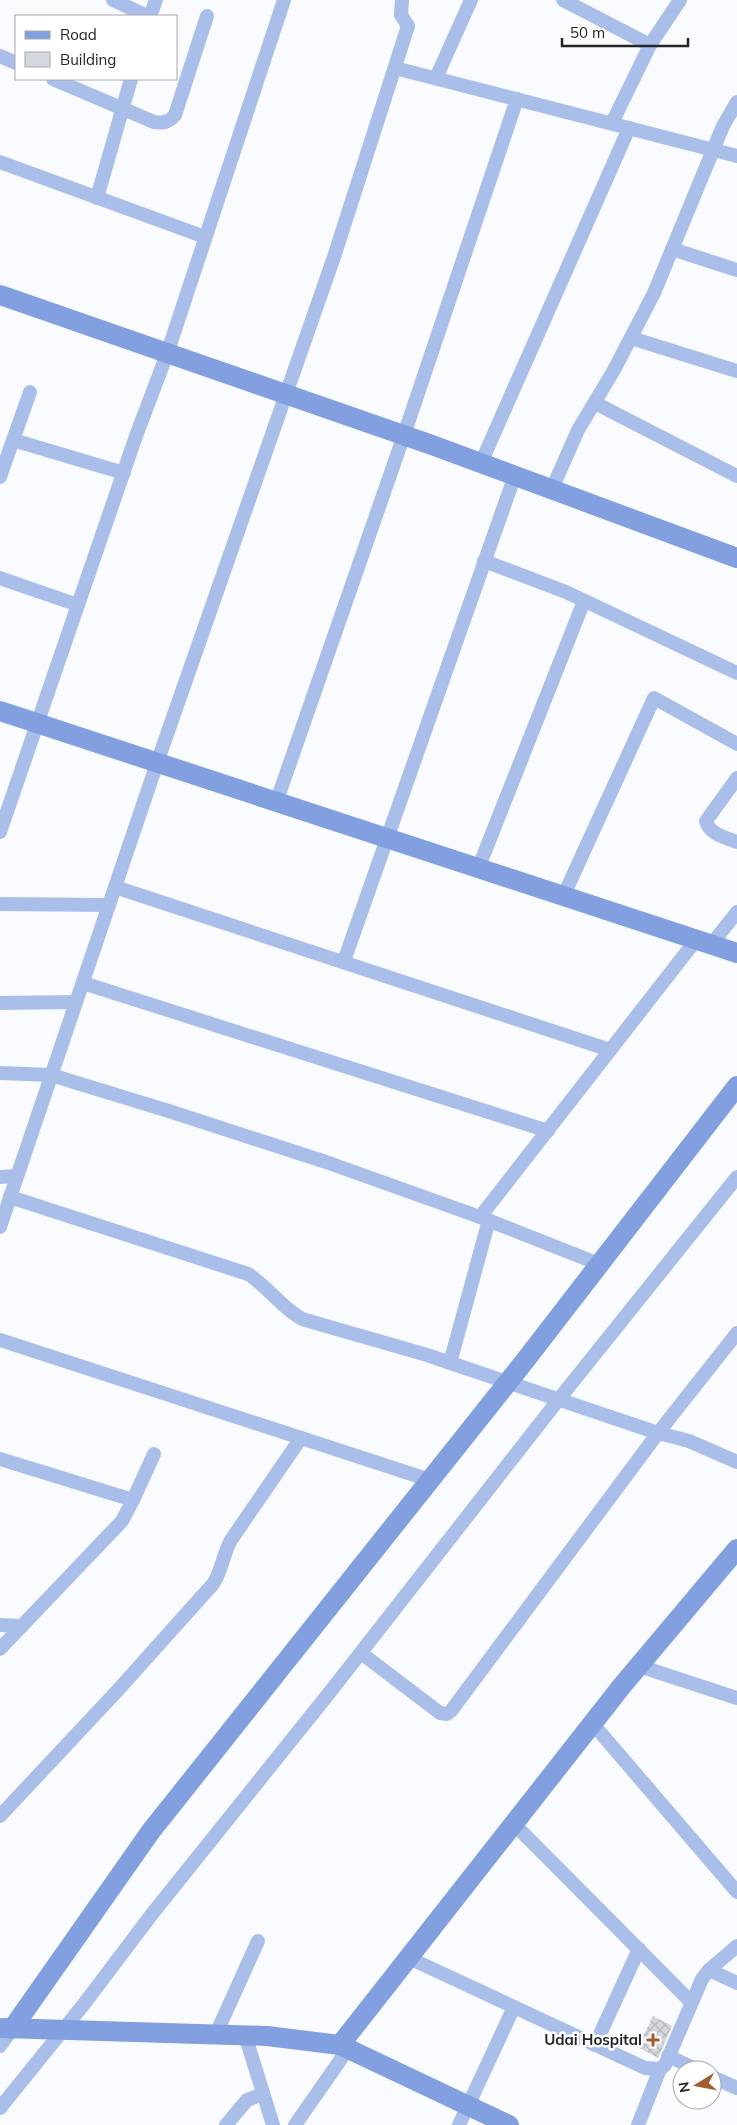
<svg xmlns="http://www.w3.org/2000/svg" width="737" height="2125" font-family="Mulish,sans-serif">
  <defs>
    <pattern id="building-cross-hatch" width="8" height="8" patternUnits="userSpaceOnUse" patternTransform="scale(1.25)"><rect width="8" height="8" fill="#d4d7dd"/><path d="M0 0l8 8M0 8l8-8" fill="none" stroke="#b6b8be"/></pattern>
  </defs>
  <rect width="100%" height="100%" fill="#fafbfe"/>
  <!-- building -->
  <path fill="url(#building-cross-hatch)" d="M653,2016L672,2026L658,2058L638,2047Z"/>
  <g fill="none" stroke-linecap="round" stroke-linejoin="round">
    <!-- street -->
    <g stroke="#aabeea" stroke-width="14">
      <path d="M113,0L147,16"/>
      <path d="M563,0L650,45"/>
      <path d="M150,16L156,0"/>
      <path d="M0,56L16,63"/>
      <path d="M395,68L737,156"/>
      <path d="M436,78L471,0"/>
      <path d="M53,79L154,122C163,123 168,123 175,115L207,16"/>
      <path d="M612,123L650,45L680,0"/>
      <path d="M0,162L205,237"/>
      <path d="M97,198L131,79"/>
      <path d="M672,249L737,270"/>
      <path d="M631,338L737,371"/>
      <path d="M595,403L737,476"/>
      <path d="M13,440L124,473"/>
      <path d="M481,463L629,128"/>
      <path d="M0,477L30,392"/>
      <path d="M552,489L578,430L614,370L654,293L723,126L737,102"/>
      <path d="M484,561L566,592L737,673"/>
      <path d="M0,578L78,605"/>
      <path d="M737,778L706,821C709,834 726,838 737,842"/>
      <path d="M276,803L404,435L517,99"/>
      <path d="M0,832L136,436L167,354L284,0"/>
      <path d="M478,869L584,601"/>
      <path d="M115,887L610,1050"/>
      <path d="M563,897L654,698L737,744"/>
      <path d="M0,904L109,905"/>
      <path d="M711,945L737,912"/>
      <path d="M344,961L515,475"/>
      <path d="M83,983L548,1131"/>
      <path d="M0,1003L76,1002"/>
      <path d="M0,1073L51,1075L172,1112L326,1162L480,1217L599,1264"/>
      <path d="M0,1177L17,1176"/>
      <path d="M10,1197L248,1274C268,1287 281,1307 302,1319L427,1355L658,1433L689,1441L737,1462"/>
      <path d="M480,1217L696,940"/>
      <path d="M0,1227L157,763L334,257L408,26L401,15L402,0"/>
      <path d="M0,1340L430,1480"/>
      <path d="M450,1363L489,1220"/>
      <path d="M0,1459L133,1500L122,1521L0,1649"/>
      <path d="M133,1500L154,1454"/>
      <path d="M0,1625L22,1626"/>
      <path d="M361,1653L440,1713L447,1714L451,1711L658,1433L737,1333"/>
      <path d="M639,1666L737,1698"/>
      <path d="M593,1724L737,1892"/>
      <path d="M0,1816L118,1690L213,1584C222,1571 223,1554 231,1540L301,1438"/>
      <path d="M514,1824L691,2002"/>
      <path d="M409,1958L645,2068L660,2069L665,2065L702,1979L709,1970L737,1946"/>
      <path d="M709,1970L737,1983"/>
      <path d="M216,2034L258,1941"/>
      <path d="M245,2035L273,2125"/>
      <path d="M595,2045L639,1949"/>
      <path d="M0,2046L12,2029"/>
      <path d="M668,2056L698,2070"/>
      <path d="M712,2077L737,2088"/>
      <path d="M0,2108L84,2004L152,1914L330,1692L559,1399L737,1177"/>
      <path d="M226,2125L247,2100L263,2094"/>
      <path d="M295,2125L348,2049"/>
      <path d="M459,2125L514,2007"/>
      <path d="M638,2125L660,2069"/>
    </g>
    <!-- secondary -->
    <g stroke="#829fdf" stroke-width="20">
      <path d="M0,295L432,445L737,558"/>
      <path d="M0,711L737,953"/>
      <path d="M3,2028L267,2036L340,2045L509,2125"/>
      <path d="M12,2029L151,1831L524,1362L737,1086"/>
      <path d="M340,2045L621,1687L737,1549"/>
    </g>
  </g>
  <!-- markers -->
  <path fill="#a25d30" stroke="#fff" stroke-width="2" d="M650.5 2032.5h5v5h5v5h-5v5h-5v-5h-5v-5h5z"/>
  <g text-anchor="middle" stroke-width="5" stroke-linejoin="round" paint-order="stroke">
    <!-- poi labels -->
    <g font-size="15" font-weight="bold" fill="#242527" stroke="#fff" text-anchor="end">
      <text x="642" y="2045">Udai Hospital</text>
    </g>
  </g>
  <!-- legend -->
  <rect x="15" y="15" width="162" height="65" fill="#ffffff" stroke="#a7a8a9"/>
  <rect x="25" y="31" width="25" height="8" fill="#829fdf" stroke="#a7a8a9"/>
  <text x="60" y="40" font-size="15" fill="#242527">Road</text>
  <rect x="25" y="52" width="25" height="15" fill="#d4d7dd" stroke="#a7a8a9"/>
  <text x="60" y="65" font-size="15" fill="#242527">Building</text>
  <!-- north arrow -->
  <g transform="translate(697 2085) rotate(260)"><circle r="24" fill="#ffffff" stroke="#a7a8a9"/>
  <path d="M0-4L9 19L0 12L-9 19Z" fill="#a25d30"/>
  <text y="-8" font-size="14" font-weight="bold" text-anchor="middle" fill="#242527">N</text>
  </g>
  <!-- scale -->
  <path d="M562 38v8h126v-8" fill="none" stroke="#242527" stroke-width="2.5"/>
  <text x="570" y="38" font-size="15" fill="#242527" stroke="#ffffff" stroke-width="4" paint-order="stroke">50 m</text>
</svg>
